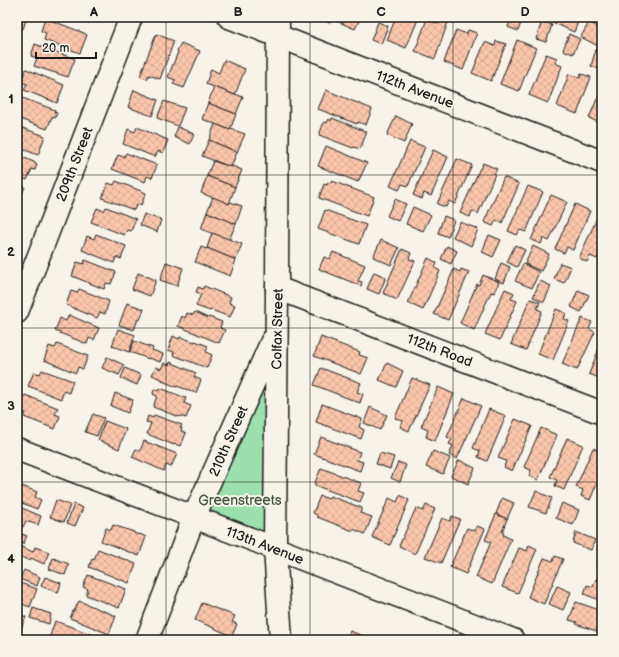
<svg xmlns="http://www.w3.org/2000/svg" width="619" height="657" font-family="'Balsamiq Sans',sans-serif">
  <defs>
    <pattern id="building-cross-hatch" width="8" height="8" patternUnits="userSpaceOnUse"><rect width="8" height="8" fill="#fbc7ac"/><path d="M0 0l8 8M0 8l8-8" fill="none" stroke="#d7aa93"/></pattern>
  </defs>
  <rect width="100%" height="100%" fill="#f7f3e8"/>
  <filter id="ink" filterUnits="userSpaceOnUse"><feTurbulence type="fractalNoise" baseFrequency=".025" numOctaves="2"/><feDisplacementMap in="SourceGraphic" scale="8" xChannelSelector="R" yChannelSelector="G"/><feConvolveMatrix kernelMatrix="1 2 1 2 8 2 1 2 1" color-interpolation-filters="sRGB"/></filter>
  <g filter="url(#ink)">
    <!-- green -->
    <path fill="#9ce1ad" stroke="#5c7e64" d="M265,373L270,543L200,516Z"/>
    <!-- building -->
    <g fill="url(#building-cross-hatch)" stroke="#1c1c1c">
      <path d="M17,17H27L23,29L17,27Z"/>
      <path d="M72,17H91L88,23Z"/>
      <path d="M324,17H361L355,29L332,19L330,23L323,20Z"/>
      <path d="M396,17H419L406,48L387,40Z"/>
      <path d="M511,17H523L518,31L508,27Z"/>
      <path d="M556,17H580L574,32L554,23Z"/>
      <path d="M45,18L84,33L87,35L80,53L44,40L46,33L41,31Z"/>
      <path d="M427,19L438,24L440,19L448,22L435,59L415,51Z"/>
      <path d="M542,21L552,25L546,42L536,39Z"/>
      <path d="M378,22L388,26L381,44L371,40Z"/>
      <path d="M589,22L602,29V38L598,46L581,37Z"/>
      <path d="M456,30L467,34L468,30L477,33L463,70L444,62Z"/>
      <path d="M156,34L174,41L160,79L149,75L147,79L140,76Z"/>
      <path d="M569,34L580,39L573,54L563,50Z"/>
      <path d="M517,40L536,48L519,91L500,84Z"/>
      <path d="M496,41L506,44L491,81L472,73L485,42L495,46Z"/>
      <path d="M181,43L200,51L184,88L173,84L175,80L168,77L178,52L177,51Z"/>
      <path d="M35,44L75,59L68,77L34,66L37,58L31,56Z"/>
      <path d="M596,49L602,51V70L591,66Z"/>
      <path d="M546,54L557,58L555,63L562,66L548,103L529,95Z"/>
      <path d="M224,60L245,69L235,95L206,84L211,69L219,73Z"/>
      <path d="M26,69L64,85L57,103L24,90L27,84L21,82Z"/>
      <path d="M569,74L580,78L581,74L591,77L577,114L557,106Z"/>
      <path d="M214,87L235,95V94L243,97L236,114L208,103Z"/>
      <path d="M134,90L158,100L152,116L128,107Z"/>
      <path d="M326,90L372,109L366,125L358,122L357,124L318,109Z"/>
      <path d="M600,92L602,93V124L589,118Z"/>
      <path d="M17,96L55,110L54,112L57,113L55,118L52,117L47,129L17,118Z"/>
      <path d="M164,101L185,108L178,126L157,118Z"/>
      <path d="M208,103L236,114L230,130L202,119Z"/>
      <path d="M396,116L412,124L404,143L387,135Z"/>
      <path d="M332,118L367,132L360,149L354,147L353,148L319,135L324,122L327,123L329,119L331,121Z"/>
      <path d="M215,124L230,130L231,129L245,134L237,152L209,140Z"/>
      <path d="M17,126L45,136L38,155L17,147Z"/>
      <path d="M137,127L168,140L163,153L158,151L155,157L123,144L128,129L135,132Z"/>
      <path d="M178,127L194,134L190,144L174,137Z"/>
      <path d="M209,140L237,152L231,167L202,156Z"/>
      <path d="M410,141L425,147L408,186L402,184L399,190L390,186Z"/>
      <path d="M326,146L367,163L358,182L318,166Z"/>
      <path d="M433,150L448,157L431,196L424,193L422,199L413,195Z"/>
      <path d="M126,153L157,165L152,178L147,176L145,182L112,169L118,155L124,157Z"/>
      <path d="M17,155L34,162V163L37,164L35,170L32,169L27,180L17,176Z"/>
      <path d="M457,159L472,165L455,204L449,201L446,207L437,204Z"/>
      <path d="M213,161L231,167L232,166L242,170L235,187L207,176Z"/>
      <path d="M483,163L497,169L494,174H495L478,214L472,211L470,217L460,213L480,168H481Z"/>
      <path d="M207,176L235,187L229,204L201,193Z"/>
      <path d="M504,177L519,184L502,223L496,220L493,226L484,222Z"/>
      <path d="M116,181L146,193L141,205L137,204L134,210L102,198L108,183L114,185Z"/>
      <path d="M332,181L374,197L367,216L319,198L324,184L327,185L328,182L331,183Z"/>
      <path d="M17,184L25,187L17,206Z"/>
      <path d="M528,186L543,192L526,232L520,230L517,235L508,231Z"/>
      <path d="M551,195L567,202L549,241L543,238L541,244L531,240Z"/>
      <path d="M213,197L229,204L230,202L242,206L236,224L207,212Z"/>
      <path d="M395,199L406,204L398,221L387,216Z"/>
      <path d="M575,204L590,211L573,250L567,247L564,253L555,249Z"/>
      <path d="M106,207L136,219L131,231L127,230L124,235L91,222L97,208L104,211Z"/>
      <path d="M413,207L431,215L423,231L406,224Z"/>
      <path d="M601,209H602V246L597,259L590,256L587,262L579,258Z"/>
      <path d="M325,210L366,225L359,244L318,229Z"/>
      <path d="M207,212L236,224L229,240L201,229Z"/>
      <path d="M144,214L161,220L157,232L140,225Z"/>
      <path d="M444,216L454,220L448,237L438,233Z"/>
      <path d="M460,222L478,229L471,246L453,237Z"/>
      <path d="M212,233L242,244L236,260L207,248Z"/>
      <path d="M96,234L126,246L121,259L116,257L114,263L82,250L87,236L94,239Z"/>
      <path d="M489,235L501,240L493,257L482,252Z"/>
      <path d="M381,240L399,248L391,265L373,257Z"/>
      <path d="M515,245L525,250L517,267L507,262Z"/>
      <path d="M447,246L457,251L451,264L441,259Z"/>
      <path d="M533,246L549,254L541,271L525,264Z"/>
      <path d="M201,247L206,249L207,248L236,260L230,276L195,262Z"/>
      <path d="M402,249L411,253L409,259L415,261L397,300L383,293Z"/>
      <path d="M333,252L365,265L358,281L362,282L361,286L319,269L324,257L330,259Z"/>
      <path d="M428,258L437,263L435,268L440,271L423,310L408,303Z"/>
      <path d="M85,260L116,272L111,284L106,283L104,289L72,276L77,262L84,264Z"/>
      <path d="M166,262L183,268L177,286L160,280Z"/>
      <path d="M501,263L510,267L504,283L495,279Z"/>
      <path d="M560,263L571,267L564,283L554,279Z"/>
      <path d="M523,264L539,272L532,288L515,281Z"/>
      <path d="M454,269L460,272L461,269L469,272L448,320L434,314Z"/>
      <path d="M374,272L386,277L379,294L367,289Z"/>
      <path d="M138,273L156,280L150,296L132,289Z"/>
      <path d="M483,275L499,282L494,293L491,292L474,330L460,323L477,284L479,285Z"/>
      <path d="M540,281L551,286L544,302L533,297Z"/>
      <path d="M204,286L231,297L229,303L235,305L230,317L211,310L210,311L196,306L201,294L196,292L198,287L203,289Z"/>
      <path d="M79,289L109,301L105,314L100,312L97,318L66,305L71,291L77,293Z"/>
      <path d="M505,289L514,293L511,299L517,301L500,340L485,334Z"/>
      <path d="M578,290L589,295L581,312L571,307Z"/>
      <path d="M530,299L540,302L537,309L542,311L526,350L511,344Z"/>
      <path d="M127,303L144,309L140,320L138,319L134,330L119,325Z"/>
      <path d="M556,309L566,313L564,319L569,321L553,360L538,354Z"/>
      <path d="M195,312L208,318L209,317L222,322L220,328L225,330L219,343L178,326L182,316L185,318L187,313L193,315Z"/>
      <path d="M69,315L99,328L94,340L89,338L87,344L55,331L60,318L66,321Z"/>
      <path d="M582,318L592,322L589,329L595,332L577,370L562,364Z"/>
      <path d="M118,329L135,335L129,352L112,346Z"/>
      <path d="M173,336L179,339L180,337L195,342V341L208,346L206,352L212,355L207,368L173,355L174,352L168,350Z"/>
      <path d="M321,337L360,352L359,355L368,358L361,374L314,356Z"/>
      <path d="M134,341L153,348L152,350L163,354L160,362L149,358V359L130,352Z"/>
      <path d="M602,341V379L589,374Z"/>
      <path d="M57,344L88,356L83,369L78,367L76,373L44,360L49,346L55,348Z"/>
      <path d="M107,357L124,365L119,375L102,368Z"/>
      <path d="M170,362L196,373L194,377L201,380L196,393L177,386V387L162,381L163,380L152,375L156,367L161,369L164,363L169,365Z"/>
      <path d="M387,363L403,371L396,387L379,380Z"/>
      <path d="M125,368L141,375L137,385L121,378Z"/>
      <path d="M321,368L361,383L357,392L363,394L360,403L314,385Z"/>
      <path d="M42,370L73,381L69,393L64,391L61,399L28,386L34,372L40,374Z"/>
      <path d="M412,378L430,385L409,431L400,427L403,421L395,418Z"/>
      <path d="M438,387L454,394L435,441L426,437L428,430L421,427Z"/>
      <path d="M160,388L186,398L184,403L191,406L186,418L180,416L179,417L153,407L157,396L153,394L154,389L159,391Z"/>
      <path d="M115,393L133,400L128,413L111,406Z"/>
      <path d="M25,395L58,408L55,414L60,416L55,429L24,417L26,413L19,410Z"/>
      <path d="M464,398L481,406L457,459L449,455L453,446L449,444L452,439L447,437Z"/>
      <path d="M322,404L362,419L359,427L364,430L361,439L316,422Z"/>
      <path d="M370,407L387,415L380,430L364,423Z"/>
      <path d="M489,409L506,416L487,461L478,457L480,451L473,448Z"/>
      <path d="M93,414L104,418L97,436L85,432Z"/>
      <path d="M154,415L182,425L180,428H182L181,431L186,433L181,446L174,444V445L147,434L151,423L146,422L148,416L153,418Z"/>
      <path d="M515,419L532,426L512,471L504,467L506,461L498,458Z"/>
      <path d="M105,421L126,429L119,449L98,440Z"/>
      <path d="M541,428L557,435L538,480L529,476L531,470L524,467Z"/>
      <path d="M321,437L360,452L357,460L363,462L360,471L314,454Z"/>
      <path d="M567,438L583,445L564,490L555,486L557,480L550,477Z"/>
      <path d="M144,441L177,454L171,467L166,465L164,471L132,457L136,449L140,451Z"/>
      <path d="M593,448L602,452V471L590,500L581,496L583,490L576,487Z"/>
      <path d="M433,451L450,458L443,474L426,467Z"/>
      <path d="M380,453L394,457L390,469L376,464Z"/>
      <path d="M459,460L475,468L468,484L451,476Z"/>
      <path d="M398,462L406,465L400,482L391,478Z"/>
      <path d="M321,468L361,483L358,491L364,493L360,502L314,485Z"/>
      <path d="M17,484L37,492L35,497L41,500L37,509L17,501Z"/>
      <path d="M536,491L552,498L546,513L529,507Z"/>
      <path d="M400,495L409,500L390,545L372,537L389,498L397,502Z"/>
      <path d="M320,496L329,499L330,496L362,508L360,513L372,517L365,534L353,529V531L317,517V515L313,513Z"/>
      <path d="M502,498L514,503L507,519L496,514Z"/>
      <path d="M56,500L70,505L64,522L50,517Z"/>
      <path d="M562,503L579,510L573,525L556,518Z"/>
      <path d="M74,504L83,508L75,526L67,523Z"/>
      <path d="M426,505L435,509L415,554L399,546L416,508L423,511Z"/>
      <path d="M17,506L41,516L38,525L26,521L23,527L17,525Z"/>
      <path d="M496,514L507,519L502,532L504,533L503,535L511,539L492,584L476,577L491,542L485,540Z"/>
      <path d="M452,516L460,519L441,563L425,557L442,518L450,521Z"/>
      <path d="M113,525L134,532V533L139,535L140,534L146,537L139,556L101,541L106,528L111,530Z"/>
      <path d="M477,526L485,529L466,574L450,567L467,528L475,531Z"/>
      <path d="M17,532L27,536L23,544L17,542Z"/>
      <path d="M576,532L595,540L591,550L573,543Z"/>
      <path d="M17,545L33,552L35,547L49,552L44,564L31,558L30,561L17,555Z"/>
      <path d="M529,545L537,549L518,593L502,587L519,548L527,551Z"/>
      <path d="M98,549L136,564L129,583L89,567L92,559L94,560Z"/>
      <path d="M555,556L563,559L544,604L528,597L544,558L553,561Z"/>
      <path d="M600,557L602,558V569L596,566Z"/>
      <path d="M53,558L69,564L65,575L49,569Z"/>
      <path d="M24,570L40,577L37,586L20,579Z"/>
      <path d="M88,575L126,589L119,608L86,595L88,589L83,587Z"/>
      <path d="M45,577L61,583L58,593L41,586Z"/>
      <path d="M596,579L602,581V601L584,594L587,585L593,587Z"/>
      <path d="M20,583L37,589L30,607L17,602V590Z"/>
      <path d="M557,586L571,592L563,610L549,604Z"/>
      <path d="M79,601L116,616L109,634L70,618L73,611H74Z"/>
      <path d="M576,602L602,611V633L576,624L577,622L569,620Z"/>
      <path d="M202,603L235,616L232,622L237,624L232,636L195,620Z"/>
      <path d="M33,608L51,614L49,624L30,618Z"/>
      <path d="M17,613L26,617L21,629L17,627Z"/>
      <path d="M55,621L69,626L107,640H57V639L50,636Z"/>
      <path d="M350,631L368,638L367,640H346Z"/>
    </g>
    <g fill="none" stroke-linecap="round" stroke-linejoin="round">
      <defs>
        <g id="minor">
          <path d="M229,17L602,162"/>
          <path d="M278,17L277,288L275,549L281,640"/>
          <path d="M277,288L602,413"/>
          <path d="M17,312L131,17"/>
          <path d="M17,449L513,640"/>
          <path d="M147,640L194,517L272,341"/>
        </g>
      </defs>
      <!-- minor casing -->
      <use href="#minor" stroke="#1c1c1c" stroke-width="25"/>
      <!-- minor -->
      <use href="#minor" stroke="#f7f3e8" stroke-width="22"/>
    </g>
  </g>
  <!-- grid -->
  <path fill="none" stroke="#1c1c1c" stroke-width="1" stroke-opacity="0.55" d="M166,17V640M310,17V640M453,17V640M17,175H602M17,328H602M17,482H602"/>
  <g text-anchor="middle" stroke-width="4" stroke-linejoin="round" paint-order="stroke">
    <!-- street labels -->
    <g font-size="14" fill="#1c1c1c" stroke="#f7f3e8">
      <text transform="translate(415 89) rotate(21)" y="5">112th Avenue</text>
      <text transform="translate(74 164) rotate(-69)" y="5">209th Street</text>
      <text transform="translate(277 329) rotate(-89)" y="5">Colfax Street</text>
      <text transform="translate(440 350) rotate(21)" y="5">112th Road</text>
      <text transform="translate(228 441) rotate(-66)" y="5">210th Street</text>
      <text transform="translate(265 545) rotate(21)" y="5">113th Avenue</text>
    </g>
    <!-- park labels -->
    <g font-size="14" fill="#425748" stroke="#f7f3e8">
      <text x="240" y="505">Greenstreets</text>
    </g>
  </g>
  <!-- margin -->
  <rect width="619" height="657" fill="none" stroke="#f7f3e8" stroke-width="44"/>
  <!-- scale -->
  <path d="M36 52v6h60v-6" fill="none" stroke="#1c1c1c" stroke-width="2"/>
  <text x="42" y="52" font-size="12" fill="#1c1c1c" stroke="#f7f3e8" stroke-width="3" paint-order="stroke">20 m</text>
  <rect x="22" y="22" width="575" height="613" fill="none" stroke="#1c1c1c" stroke-width="1.5"/>
  <g font-size="13" text-anchor="middle" font-weight="bold" fill="#1c1c1c">
    <text x="94" y="16">A</text>
    <text x="238" y="16">B</text>
    <text x="381" y="16">C</text>
    <text x="525" y="16">D</text>
    <text x="11" y="103">1</text>
    <text x="11" y="256">2</text>
    <text x="11" y="410">3</text>
    <text x="11" y="563">4</text>
  </g>
</svg>
